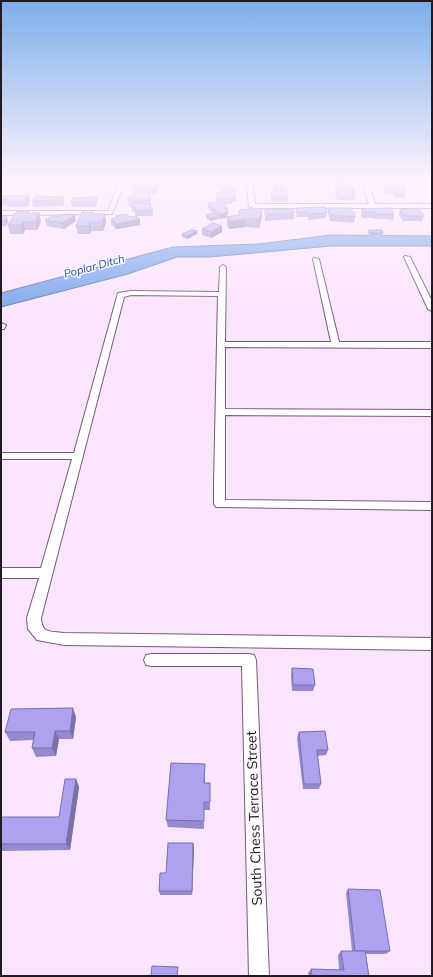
<svg xmlns="http://www.w3.org/2000/svg" width="433" height="977" font-family="Mulish,sans-serif">
  <rect width="100%" height="100%" fill="#fbe4fd"/>
  <!-- water -->
  <path fill="#7aa6eb" stroke="#607caf" d="M331,235L432,236V246H331L210,257H177L128,274L1,307V293L173,247L259,244Z"/>
  <g fill="none" stroke-linecap="round" stroke-linejoin="round">
    <defs>
      <g id="minor">
        <path d="M120,179H126L112,214L1,215V211H108Z"/>
        <path d="M246,179H252L255,204H369L362,183L365,181L368,183L375,204H432V208H252L249,206Z"/>
        <path d="M405,256L410,257L432,301V311L428,309L404,257Z"/>
        <path d="M314,258L319,259L339,342H432V348L225,347V409L432,410V416L225,415V500L432,502V510L216,507L214,504V482L218,296L131,295L124,297L41,618C42,634 50,631 64,633L432,638V650L64,645L37,640L28,629L27,618L39,578H1V568H41L72,459H1V453H74L118,293L131,291L219,292L220,267L223,265L226,267L225,342H331L313,259Z"/>
        <path d="M1,323L6,325L4,329H1Z"/>
        <path d="M151,654H249L254,655L256,660L269,976H249L242,666H151L146,665L144,660L146,655Z"/>
      </g>
    </defs>
    <!-- minor casing -->
    <use href="#minor" stroke="#715e73" stroke-width="2"/>
    <!-- minor -->
    <use href="#minor" fill="#fff" fill-rule="evenodd"/>
  </g>
  <!-- wall -->
  <g fill="#958ace">
    <path d="M15,179H34L31,183H16Z"/>
    <path d="M57,179H76L73,182H57Z"/>
    <path d="M83,179H106L105,181L88,182V180H84Z"/>
    <path d="M137,179H151V181H148V182L157,181V187L156,194H150L151,199L150,204L152,208L153,214L152,216H136L140,225L116,229L111,224V219L116,218V216L130,217L135,216V212H132V206H129L128,200L137,193V190H134L133,185L140,182V181H137Z"/>
    <path d="M218,179H233V186L236,190V201H232V204H224L228,213L227,217L239,215L249,210L262,209V217L259,228L245,227L229,229L227,226V218L219,219L218,218V219L210,221L206,218V215L213,214L208,208V203L216,201V199L221,193V184H223V181H218Z"/>
    <path d="M268,179H285H284V186H281L288,197L287,202H271V190H274L273,184H270V179Z"/>
    <path d="M320,179H344V184H326L325,179Z"/>
    <path d="M379,179H397L380,180Z"/>
    <path d="M337,184L350,188L355,195L354,200H337L335,193V188H336Z"/>
    <path d="M385,185L406,191L405,197H394L393,194H386L384,191Z"/>
    <path d="M29,195L30,201L27,207H7V205H1V196Z"/>
    <path d="M63,197L64,202L63,206L33,207L32,201Z"/>
    <path d="M73,198L97,202L95,207H72L71,201Z"/>
    <path d="M297,208L327,213L326,218L309,220L308,217H297L296,213Z"/>
    <path d="M328,208L351,212L355,217L354,223L330,221L328,213Z"/>
    <path d="M265,209L294,213V219L265,221Z"/>
    <path d="M362,209L394,215L393,220L386,219H374L373,218H362L361,215Z"/>
    <path d="M400,210L424,216L422,221H403L399,215Z"/>
    <path d="M93,212L94,214L106,222L103,231H91L90,234H78L76,226Z"/>
    <path d="M29,213H39L41,222L37,230H25L23,234H10L8,225Z"/>
    <path d="M1,215V216H7L8,222L6,226H1Z"/>
    <path d="M45,220L76,221L64,229L47,226Z"/>
    <path d="M202,229L222,232L211,238L202,235Z"/>
    <path d="M369,230L383,233L382,236H370L368,233Z"/>
    <path d="M197,231V234L187,239L182,237V234Z"/>
    <path d="M292,668L315,685L313,691H292L291,675Z"/>
    <path d="M76,717L73,739H59L56,756L36,757L32,748L33,740L10,741L5,732Z"/>
    <path d="M299,732L328,750L326,755L317,756L321,784L319,789H303L297,738Z"/>
    <path d="M205,772V783L210,791V810H204V829L168,827L166,820Z"/>
    <path d="M76,779L79,787L70,850L1,851V817H59Z"/>
    <path d="M193,843L194,848L192,895H160L159,891Z"/>
    <path d="M348,889L390,951L386,954H366L369,976H309L308,973L311,969L339,970L338,955L341,951H352L346,893Z"/>
  </g>
  <!-- shaded-wall -->
  <g fill="#7971a8">
    <path d="M30,179H34L31,183Z"/>
    <path d="M73,179H76L73,182Z"/>
    <path d="M157,181V187L156,194V189Z"/>
    <path d="M150,193L151,199L149,206V200Z"/>
    <path d="M29,195L30,201L27,207L25,201Z"/>
    <path d="M63,197L64,202L63,206L62,200Z"/>
    <path d="M97,197V202L95,207V202Z"/>
    <path d="M224,208H228L227,218L219,219V214Z"/>
    <path d="M262,209V217L259,228L260,219Z"/>
    <path d="M39,213L41,222L37,230L35,222Z"/>
    <path d="M105,214L106,222L103,231L102,222Z"/>
    <path d="M75,215L76,221L64,229L62,223Z"/>
    <path d="M7,216L8,222L6,226L5,220Z"/>
    <path d="M218,217V219L210,221V218Z"/>
    <path d="M140,219V225L116,229V224Z"/>
    <path d="M245,219V227L229,229V221Z"/>
    <path d="M23,222L25,230L23,234L21,225Z"/>
    <path d="M90,222L91,231L90,234L89,226Z"/>
    <path d="M222,226V232L211,238V232Z"/>
    <path d="M197,231V234L187,239V236Z"/>
    <path d="M73,708L76,717L73,739L70,731Z"/>
    <path d="M55,731L59,739L56,756L52,748Z"/>
    <path d="M76,779L79,787L70,850L66,844Z"/>
    <path d="M193,843L194,848L192,895V891Z"/>
  </g>
  <!-- building -->
  <g fill="#ada1f0" stroke="#7971a8">
    <path d="M271,179H284V181H281L282,185H274L273,179Z"/>
    <path d="M224,180H232L233,186H236V190H221V184H224Z"/>
    <path d="M157,181L156,189H137V185H133L134,182Z"/>
    <path d="M337,184H349L350,188H353L355,195H338L335,188H338Z"/>
    <path d="M385,185L403,186L406,191H395L394,189H387Z"/>
    <path d="M275,186H283L284,190H286L288,197H272L271,190H276Z"/>
    <path d="M236,192V196H232V199H216L217,193Z"/>
    <path d="M134,193H150L149,200H128L129,196H134Z"/>
    <path d="M29,195L25,201L6,202L8,199H1V196Z"/>
    <path d="M36,196L63,197L62,200L32,201Z"/>
    <path d="M97,197L95,202L71,201L73,198Z"/>
    <path d="M221,201L228,208H224L228,212L219,214L208,203Z"/>
    <path d="M133,203L151,204L150,208H152V211L135,210L136,207H131Z"/>
    <path d="M325,207L327,213L309,214L308,212H298L297,208Z"/>
    <path d="M250,208L262,209L260,219H245L229,221L227,217L239,215L240,209L249,210Z"/>
    <path d="M328,208H350L351,212H354L355,217L330,215Z"/>
    <path d="M391,208L394,215L387,214H375L374,212H363L362,209Z"/>
    <path d="M418,208L424,216H404L400,210Z"/>
    <path d="M265,209L294,210V213L265,215Z"/>
    <path d="M17,211H29L27,213H39L35,222H23L21,225H8Z"/>
    <path d="M82,212H93V214H105L102,222H90L89,226H76Z"/>
    <path d="M214,213L218,217L210,218L206,215Z"/>
    <path d="M66,214L75,215L62,223L45,220L52,216L56,217Z"/>
    <path d="M126,214L130,217L136,216L140,219L116,224L111,219L118,217L116,216Z"/>
    <path d="M1,216H7L5,220H1Z"/>
    <path d="M213,223L222,226L211,232L202,229Z"/>
    <path d="M192,230L197,231L187,236L182,234Z"/>
    <path d="M369,230H382L383,233H370Z"/>
    <path d="M292,668L313,669L315,685H293Z"/>
    <path d="M73,708L70,731H55L52,748H32L35,732H5L11,709Z"/>
    <path d="M325,731L328,750H317L321,784H304L299,732Z"/>
    <path d="M171,763L205,764L204,783H210V802H204V821L166,820Z"/>
    <path d="M65,779H76L66,844H1V817H59Z"/>
    <path d="M168,843H193L192,891H159L160,873H166Z"/>
    <path d="M348,889L380,890L390,951H355Z"/>
    <path d="M341,951H365L369,976H312L311,969L344,970Z"/>
    <path d="M152,966L178,967L177,976H151Z"/>
  </g>
  <!-- sky -->
  <linearGradient id="sky" x2="0" y2="1"><stop stop-color="#7caee9"/><stop offset="0.57" stop-color="#fdf3fe"/><stop offset="1" stop-color="#fdf3fe" stop-opacity="0"/></linearGradient>
  <rect width="433" height="316" fill="url(#sky)"/>
  <g text-anchor="middle" stroke-width="3" stroke-linejoin="round" paint-order="stroke">
    <!-- far-water labels -->
    <g font-size="11" font-style="italic" fill="#1c51a1" stroke="#fdf9fd">
      <text transform="translate(94 266) rotate(-15)" y="4">Poplar Ditch</text>
    </g>
    <!-- near-street labels -->
    <g font-size="14" fill="#221a22" stroke="#fdf9fd">
      <text transform="translate(254 818) rotate(-92)" y="5">South Chess Terrace Street</text>
    </g>
  </g>
  <!-- border -->
  <rect width="433" height="977" fill="none" stroke="#221a22" stroke-width="4"/>
</svg>
